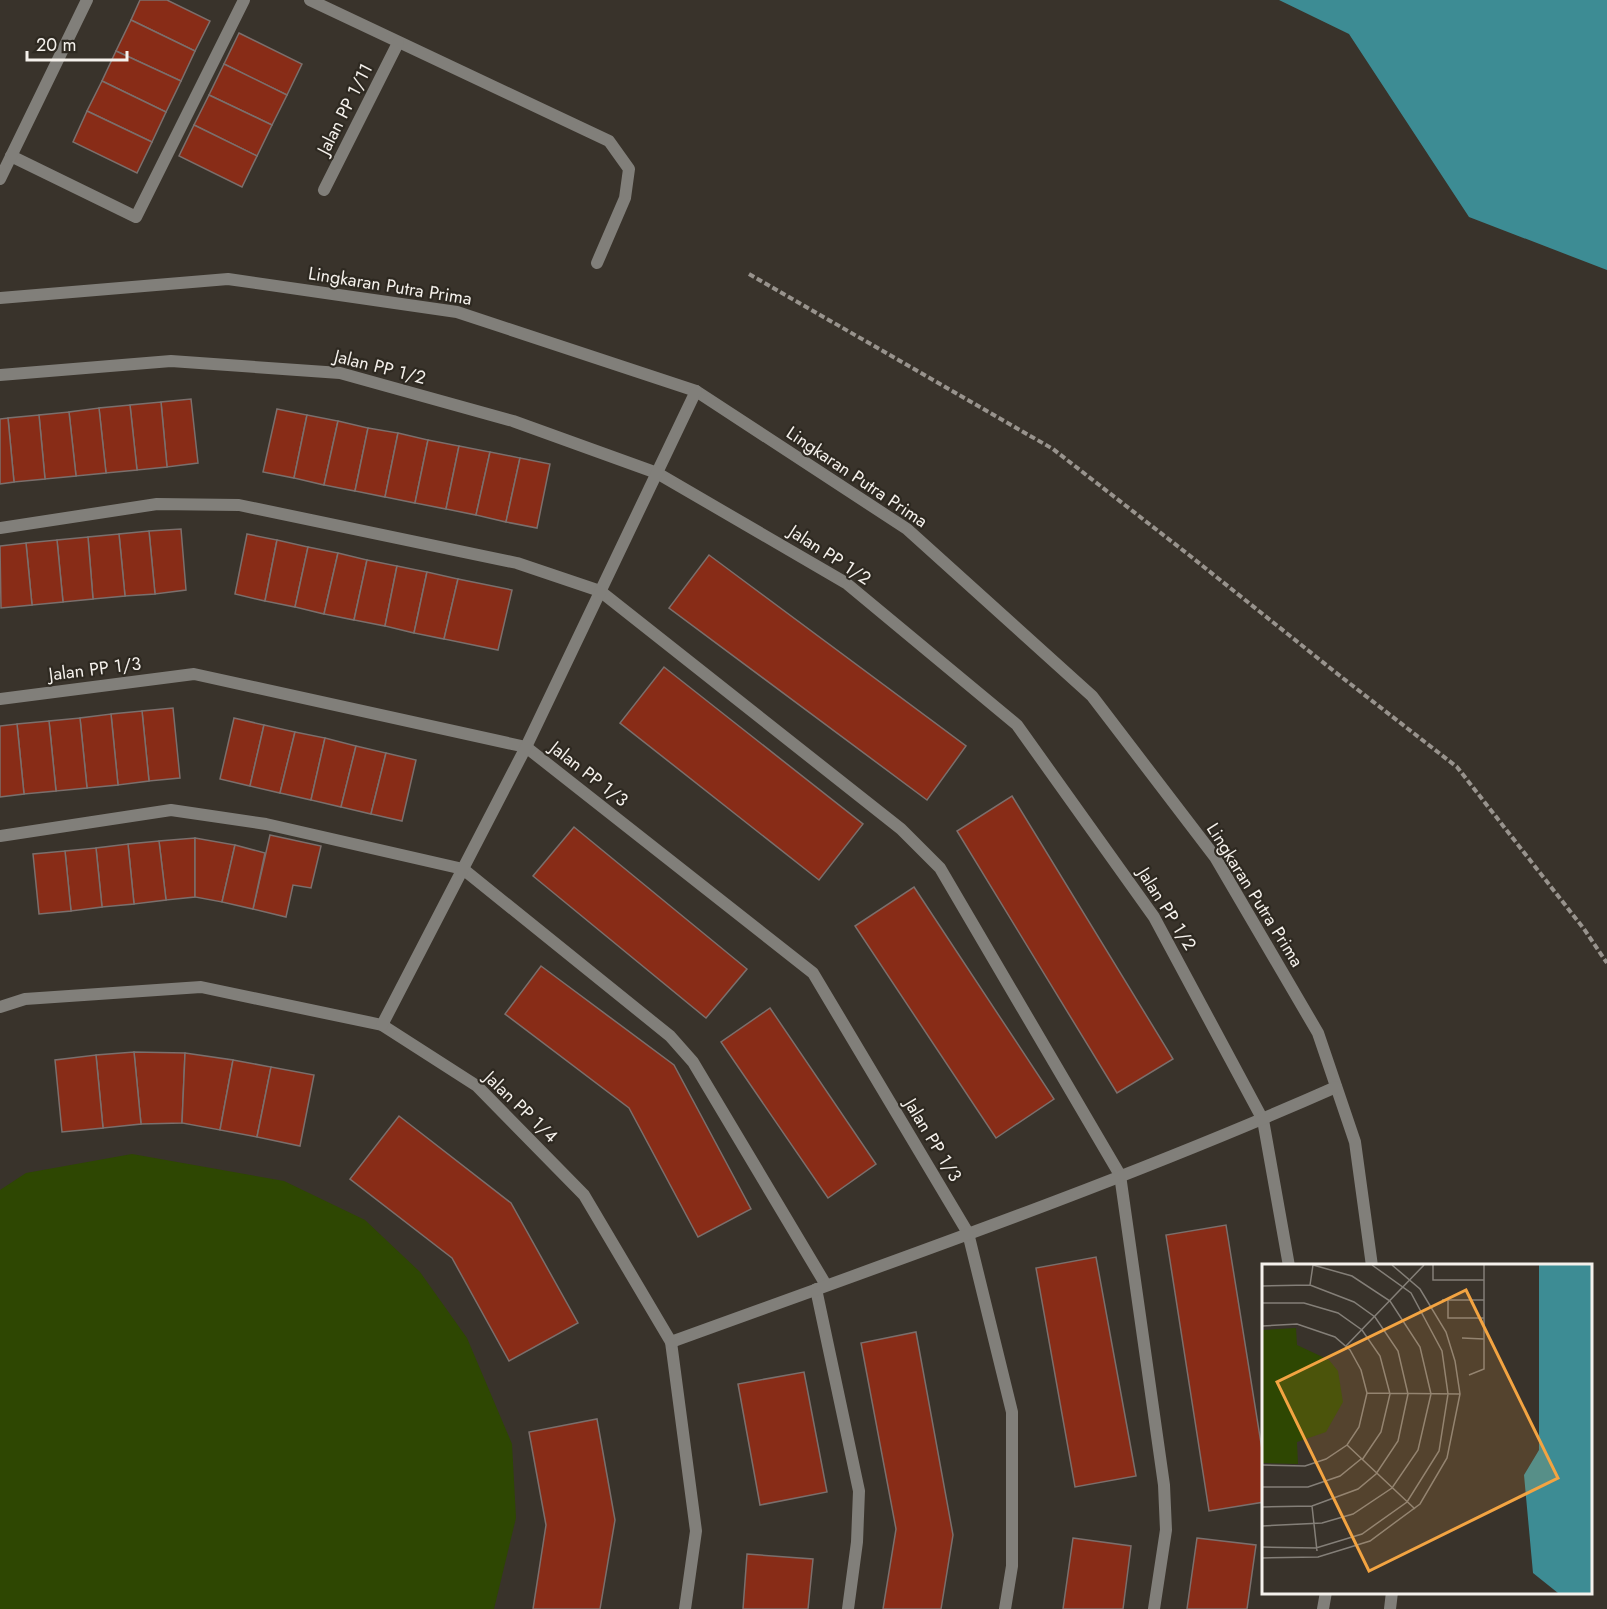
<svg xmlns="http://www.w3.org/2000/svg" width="1607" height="1609" font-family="Jost,sans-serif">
  <rect width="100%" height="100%" fill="#39332b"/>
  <!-- green -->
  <path fill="#2e4702" d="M132,1154L284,1181L365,1220L420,1272L467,1338L512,1444L516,1518L494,1609H0V1190L26,1173Z"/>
  <!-- water -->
  <path fill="#3d8c94" d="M1279,0H1607V270L1469,217L1349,34Z"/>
  <!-- building -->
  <g fill="#882c17" stroke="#7b6f6c" stroke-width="1.5">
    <path d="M140,0H167L210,21L195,51L131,20Z"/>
    <path d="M131,20L195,51L181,81L116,51Z"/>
    <path d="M239,33L302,64L287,95L224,64Z"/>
    <path d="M116,51L181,81L166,112L102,81Z"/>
    <path d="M224,64L287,95L272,125L209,95Z"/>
    <path d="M102,81L166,112L152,142L87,111Z"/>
    <path d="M209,95L272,125L257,156L194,125Z"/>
    <path d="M87,111L152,142L137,173L73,142Z"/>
    <path d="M194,125L257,156L242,187L179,156Z"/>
    <path d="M191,399L198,463L167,467L161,402Z"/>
    <path d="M161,402L167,467L137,470L130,405Z"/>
    <path d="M130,405L137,470L106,473L99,408Z"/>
    <path d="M99,408L106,473L76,476L69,412Z"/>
    <path d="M277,409L307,415L294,478L263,472Z"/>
    <path d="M69,412L76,476L45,479L39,415Z"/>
    <path d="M39,415L45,479L14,482L8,418Z"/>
    <path d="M307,415L338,421L324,485L294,478Z"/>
    <path d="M8,418L14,482L0,484V419Z"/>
    <path d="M338,421L368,428L355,491L324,485Z"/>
    <path d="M368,428L398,433L385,497L355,491Z"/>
    <path d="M398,433L428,440L415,503L385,497Z"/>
    <path d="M428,440L459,446L446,509L415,503Z"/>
    <path d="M459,446L490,452L476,515L446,509Z"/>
    <path d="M490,452L520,458L506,522L476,515Z"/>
    <path d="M520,458L550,464L537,528L506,522Z"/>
    <path d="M181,529L186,590L155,594L149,531Z"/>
    <path d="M149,531L155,594L125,596L119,534Z"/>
    <path d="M119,534L125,596L93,599L88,537Z"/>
    <path d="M247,534L277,540L265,601L235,594Z"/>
    <path d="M88,537L93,599L63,602L57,540Z"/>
    <path d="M57,540L63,602L32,605L26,543Z"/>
    <path d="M277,540L308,547L295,607L265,601Z"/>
    <path d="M26,543L32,605L1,608L0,546Z"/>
    <path d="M308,547L338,553L324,614L295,607Z"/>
    <path d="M338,553L367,560L354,620L324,614Z"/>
    <path d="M709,555L966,746L927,800L669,608Z"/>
    <path d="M367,560L397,566L385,626L354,620Z"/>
    <path d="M397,566L427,572L414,633L385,626Z"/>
    <path d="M427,572L458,579L444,639L414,633Z"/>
    <path d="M458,579L512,590L498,650L444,639Z"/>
    <path d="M664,667L863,824L819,880L620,723Z"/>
    <path d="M173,708L180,778L149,781L142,711Z"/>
    <path d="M142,711L149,781L118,785L111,714Z"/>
    <path d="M111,714L118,785L87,788L80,718Z"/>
    <path d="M80,718L87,788L56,791L49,721Z"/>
    <path d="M234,718L264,725L250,786L220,779Z"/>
    <path d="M49,721L56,791L24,794L17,724Z"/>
    <path d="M17,724L24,794L0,797V726Z"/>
    <path d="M264,725L295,732L280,793L250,786Z"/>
    <path d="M295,732L325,738L311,800L280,793Z"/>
    <path d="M325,738L356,746L341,807L311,800Z"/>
    <path d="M356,746L386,753L371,814L341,807Z"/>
    <path d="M386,753L416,760L402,821L371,814Z"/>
    <path d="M1012,796L1173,1059L1117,1093L957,831Z"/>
    <path d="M574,827L747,969L706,1018L533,876Z"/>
    <path d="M270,835L321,846L311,888L293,885L286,917L253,909Z"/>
    <path d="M195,838V897L166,900L159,841Z"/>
    <path d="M195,838L235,845L222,902L195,897Z"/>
    <path d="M159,841L166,900L134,904L128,844Z"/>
    <path d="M128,844L134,904L102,907L96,848Z"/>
    <path d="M235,845L265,853L253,909L222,902Z"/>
    <path d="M96,848L102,907L71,911L65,851Z"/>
    <path d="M65,851L71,911L39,914L33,854Z"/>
    <path d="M914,887L1054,1099L996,1138L855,926Z"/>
    <path d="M541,966L674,1065L751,1209L698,1237L629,1108L505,1014Z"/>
    <path d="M770,1008L876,1164L828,1198L721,1042Z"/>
    <path d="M134,1052L185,1053L182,1123L141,1124Z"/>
    <path d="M134,1052L141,1124L103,1128L96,1055Z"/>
    <path d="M185,1053L233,1060L220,1130L182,1123Z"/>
    <path d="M96,1055L103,1128L62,1132L55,1060Z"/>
    <path d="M233,1060L271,1067L257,1137L220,1130Z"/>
    <path d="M271,1067L314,1075L300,1146L257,1137Z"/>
    <path d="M399,1116L511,1203L578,1323L509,1361L452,1258L350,1179Z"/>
    <path d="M1226,1225L1264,1462V1502L1209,1511L1166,1235Z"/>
    <path d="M1096,1257L1136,1476L1075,1487L1036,1268Z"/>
    <path d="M916,1332L953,1535L941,1609H883L896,1529L861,1343Z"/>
    <path d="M804,1372L827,1492L760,1505L738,1384Z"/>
    <path d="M597,1419L615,1520L600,1609H533L546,1525L529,1432Z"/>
    <path d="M1073,1538L1131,1546L1123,1609H1063Z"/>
    <path d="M1197,1538L1256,1545L1247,1609H1187Z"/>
    <path d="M747,1554L813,1559L808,1609H743Z"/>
  </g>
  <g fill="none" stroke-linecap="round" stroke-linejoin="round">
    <!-- path -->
    <path stroke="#98938d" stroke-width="4" stroke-dasharray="6 3" stroke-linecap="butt" d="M749,274L1053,449L1189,555L1335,672L1457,767L1584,929L1607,963"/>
    <!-- lane -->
    <g stroke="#817f7a" stroke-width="12">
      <path d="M11,156L136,217L244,0"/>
      <path d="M0,528L157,504L239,505L517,563L600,591L901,829L940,868L1120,1175L1164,1485L1166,1530L1154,1609"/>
      <path d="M0,836L171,810L266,824L463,869L670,1036L693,1062L826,1285"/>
      <path d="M816,1289L859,1491L857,1542L848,1609"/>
    </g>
    <!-- street -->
    <g stroke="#817f7a" stroke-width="12">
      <path d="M310,0L609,141L629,169L625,198L597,263"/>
      <path d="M0,179L87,0"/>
      <path d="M324,190L398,43"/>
      <path d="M0,298L228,279L457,312L696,391L907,529L1092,696L1215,857L1318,1033L1355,1142L1372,1266"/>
      <path d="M0,375L171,361L340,373L513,421L657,473L846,583L1017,725L1154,917L1263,1120L1289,1266"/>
      <path d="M0,699L194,674L526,747L813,973L968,1233L1012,1412V1566L1005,1609"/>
      <path d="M0,1007L25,999L201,987L382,1025L477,1086L584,1195L671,1342L696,1531L685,1609"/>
      <path d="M382,1025L526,747L696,391"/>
      <path d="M671,1342C894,1261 1119,1183 1336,1087"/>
      <path d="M1323,1609L1326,1592"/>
      <path d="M1390,1609L1392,1592"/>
    </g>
  </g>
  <g text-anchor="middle" stroke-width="4.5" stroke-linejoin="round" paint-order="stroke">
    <!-- street labels -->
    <g font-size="18" fill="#f5f1ec" stroke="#2e2921">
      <text transform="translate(345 109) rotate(-63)" y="6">Jalan PP 1/11</text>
      <text transform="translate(390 286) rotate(9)" y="6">Lingkaran Putra Prima</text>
      <text transform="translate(380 367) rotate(14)" y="6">Jalan PP 1/2</text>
      <text transform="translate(857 477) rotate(34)" y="6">Lingkaran Putra Prima</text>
      <text transform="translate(830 555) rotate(33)" y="6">Jalan PP 1/2</text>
      <text transform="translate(95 669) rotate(-7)" y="6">Jalan PP 1/3</text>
      <text transform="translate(589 774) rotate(38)" y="6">Jalan PP 1/3</text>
      <text transform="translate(1255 895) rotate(58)" y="6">Lingkaran Putra Prima</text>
      <text transform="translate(1167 909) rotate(58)" y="6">Jalan PP 1/2</text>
      <text transform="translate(521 1107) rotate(44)" y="6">Jalan PP 1/4</text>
      <text transform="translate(933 1140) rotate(59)" y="6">Jalan PP 1/3</text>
    </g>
  </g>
  <!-- overview -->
  <g transform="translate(1262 1264)">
    <rect width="330" height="330" fill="#39332b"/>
    <path d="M34,64L35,81L67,96L76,107L81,138L64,168L35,178L36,200L0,199V66Z" fill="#2e4702"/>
    <path d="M277,1H330V329H296L271,309L262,211L277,186Z" fill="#3d8c94"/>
    <path fill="none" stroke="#847f78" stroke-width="1.5" d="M171,1V16H222M48,21L51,1M0,22L48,21L92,38L113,53L136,87L146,130L136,177L114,210L96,225L50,242L0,243M180,36H222M186,36V54H222M0,39H42L76,49L100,66L118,92L128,130L119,168L100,196M0,62L35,60L73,73L88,86L99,106L105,129L97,163L85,181L64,195L43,202L0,201M200,74L222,75M84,82L162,1M207,111L222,105V1M105,129L198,130M85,181L153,245M0,223H46L78,212L99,195M50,242L55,287M0,262L60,259L91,250L130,224L156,186L169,130L158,83L128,37L90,12L51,1M0,283L54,284L100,270L145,238L177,187L186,130L180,87L149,29L110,1M0,294L56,293L108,277L158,240L185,194L198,130L193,97L184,68L158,25L130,1"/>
    <path fill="#f3a442" fill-opacity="0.15" stroke="#f3a442" stroke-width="3" d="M204,26L296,214L107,307L15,118Z"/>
    <rect width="330" height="330" fill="none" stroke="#f5f1ec" stroke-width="3"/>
  </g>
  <!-- scale -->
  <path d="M27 51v9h100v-9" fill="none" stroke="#f5f1ec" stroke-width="3"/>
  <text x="36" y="51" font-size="18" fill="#f5f1ec" stroke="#2e2921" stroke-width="4.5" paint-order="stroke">20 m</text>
</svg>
